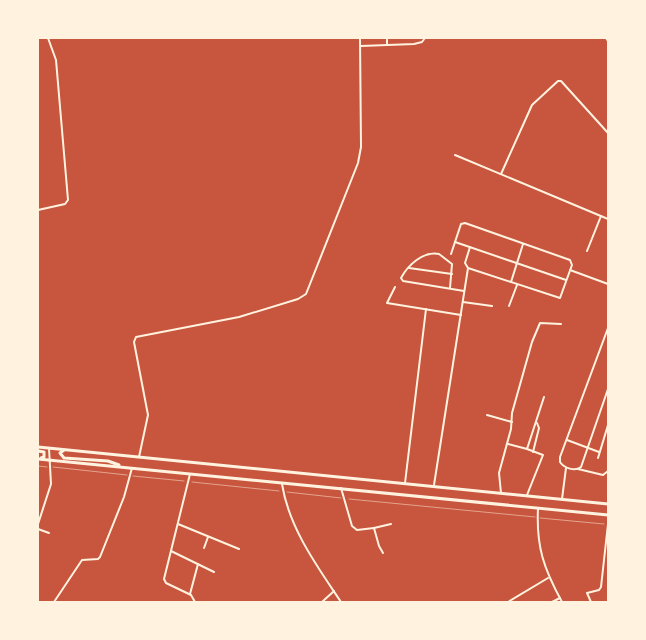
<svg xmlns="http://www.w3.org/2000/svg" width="646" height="640" font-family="'Alegreya Sans',sans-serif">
  <rect width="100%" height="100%" fill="#c8553d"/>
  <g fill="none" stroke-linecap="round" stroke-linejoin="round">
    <!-- path -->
    <g stroke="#fff3e0" stroke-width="0.5">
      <path d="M38,466L47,467"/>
      <path d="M53,467L127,475"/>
      <path d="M133,476L184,481"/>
      <path d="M192,482L279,491"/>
      <path d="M287,492L341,498"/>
      <path d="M349,499L535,517"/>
      <path d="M540,518L604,524"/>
    </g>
    <!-- minor -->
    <g stroke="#fff3e0" stroke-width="2">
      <path d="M387,38V45"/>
      <path d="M606,38L608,41"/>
      <path d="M361,46L414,44L422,42L425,38"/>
      <path d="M455,155L608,219"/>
      <path d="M501,174L532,105L558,81H561L608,133"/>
      <path d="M38,210L65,204L68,200L56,60L48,38"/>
      <path d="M455,242L566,280"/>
      <path d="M587,251L601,216"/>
      <path d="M451,254L461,224L465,223L570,260L572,265L560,298L468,268L465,263L470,247"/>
      <path d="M409,268L452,274"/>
      <path d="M570,270L608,284"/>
      <path d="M511,282L523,244"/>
      <path d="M395,287L387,303L461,315"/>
      <path d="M450,288L452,264L439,254C423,251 408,265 401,278L403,281L464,291"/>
      <path d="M463,302L492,306"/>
      <path d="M509,306L517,285"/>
      <path d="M608,328L560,457V462C564,468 575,472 581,467L608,389"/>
      <path d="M487,415L512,422"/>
      <path d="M567,440L599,452"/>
      <path d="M508,444L527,449L544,397"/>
      <path d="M527,449L543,455L527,495"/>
      <path d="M533,452L539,428L537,423"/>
      <path d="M139,457L148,415L134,342L136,337L239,317L298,299L306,294L358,163L361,147L360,38"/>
      <path d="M598,458L608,425"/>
      <path d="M578,469L603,475L608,471"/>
      <path d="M190,474L164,579L166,583L191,595L195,602"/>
      <path d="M405,483L426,309"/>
      <path d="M282,484C289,528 317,566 341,602"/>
      <path d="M434,485L468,268"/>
      <path d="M341,488L352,526L357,530L374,528L379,546L383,553"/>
      <path d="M501,493L499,473L511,429L512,413L532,342L540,323L561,324"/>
      <path d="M562,499L566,468"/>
      <path d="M538,508C536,547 544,569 562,602"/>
      <path d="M38,524L51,484L49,448"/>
      <path d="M178,524L239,549"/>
      <path d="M374,528L391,524"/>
      <path d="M38,529L49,533"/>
      <path d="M204,548L208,537"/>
      <path d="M171,551L214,572"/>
      <path d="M190,594L198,564"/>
      <path d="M54,602L82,560L98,559L100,557L124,497L132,468"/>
      <path d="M322,602L334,591"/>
      <path d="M508,602L548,578"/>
      <path d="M552,602L560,598"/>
      <path d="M591,602L587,593L599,590L601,587L608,524"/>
    </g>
    <!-- primary -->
    <g stroke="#fff3e0" stroke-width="3">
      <path d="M38,447L608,504"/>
      <path d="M64,450L60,453L64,458L108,461L119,465"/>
      <path d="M38,451L44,452V457L41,458"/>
      <path d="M38,459L608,515"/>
    </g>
  </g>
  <!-- border -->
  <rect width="646" height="640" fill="none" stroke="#fff3e0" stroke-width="78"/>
</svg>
